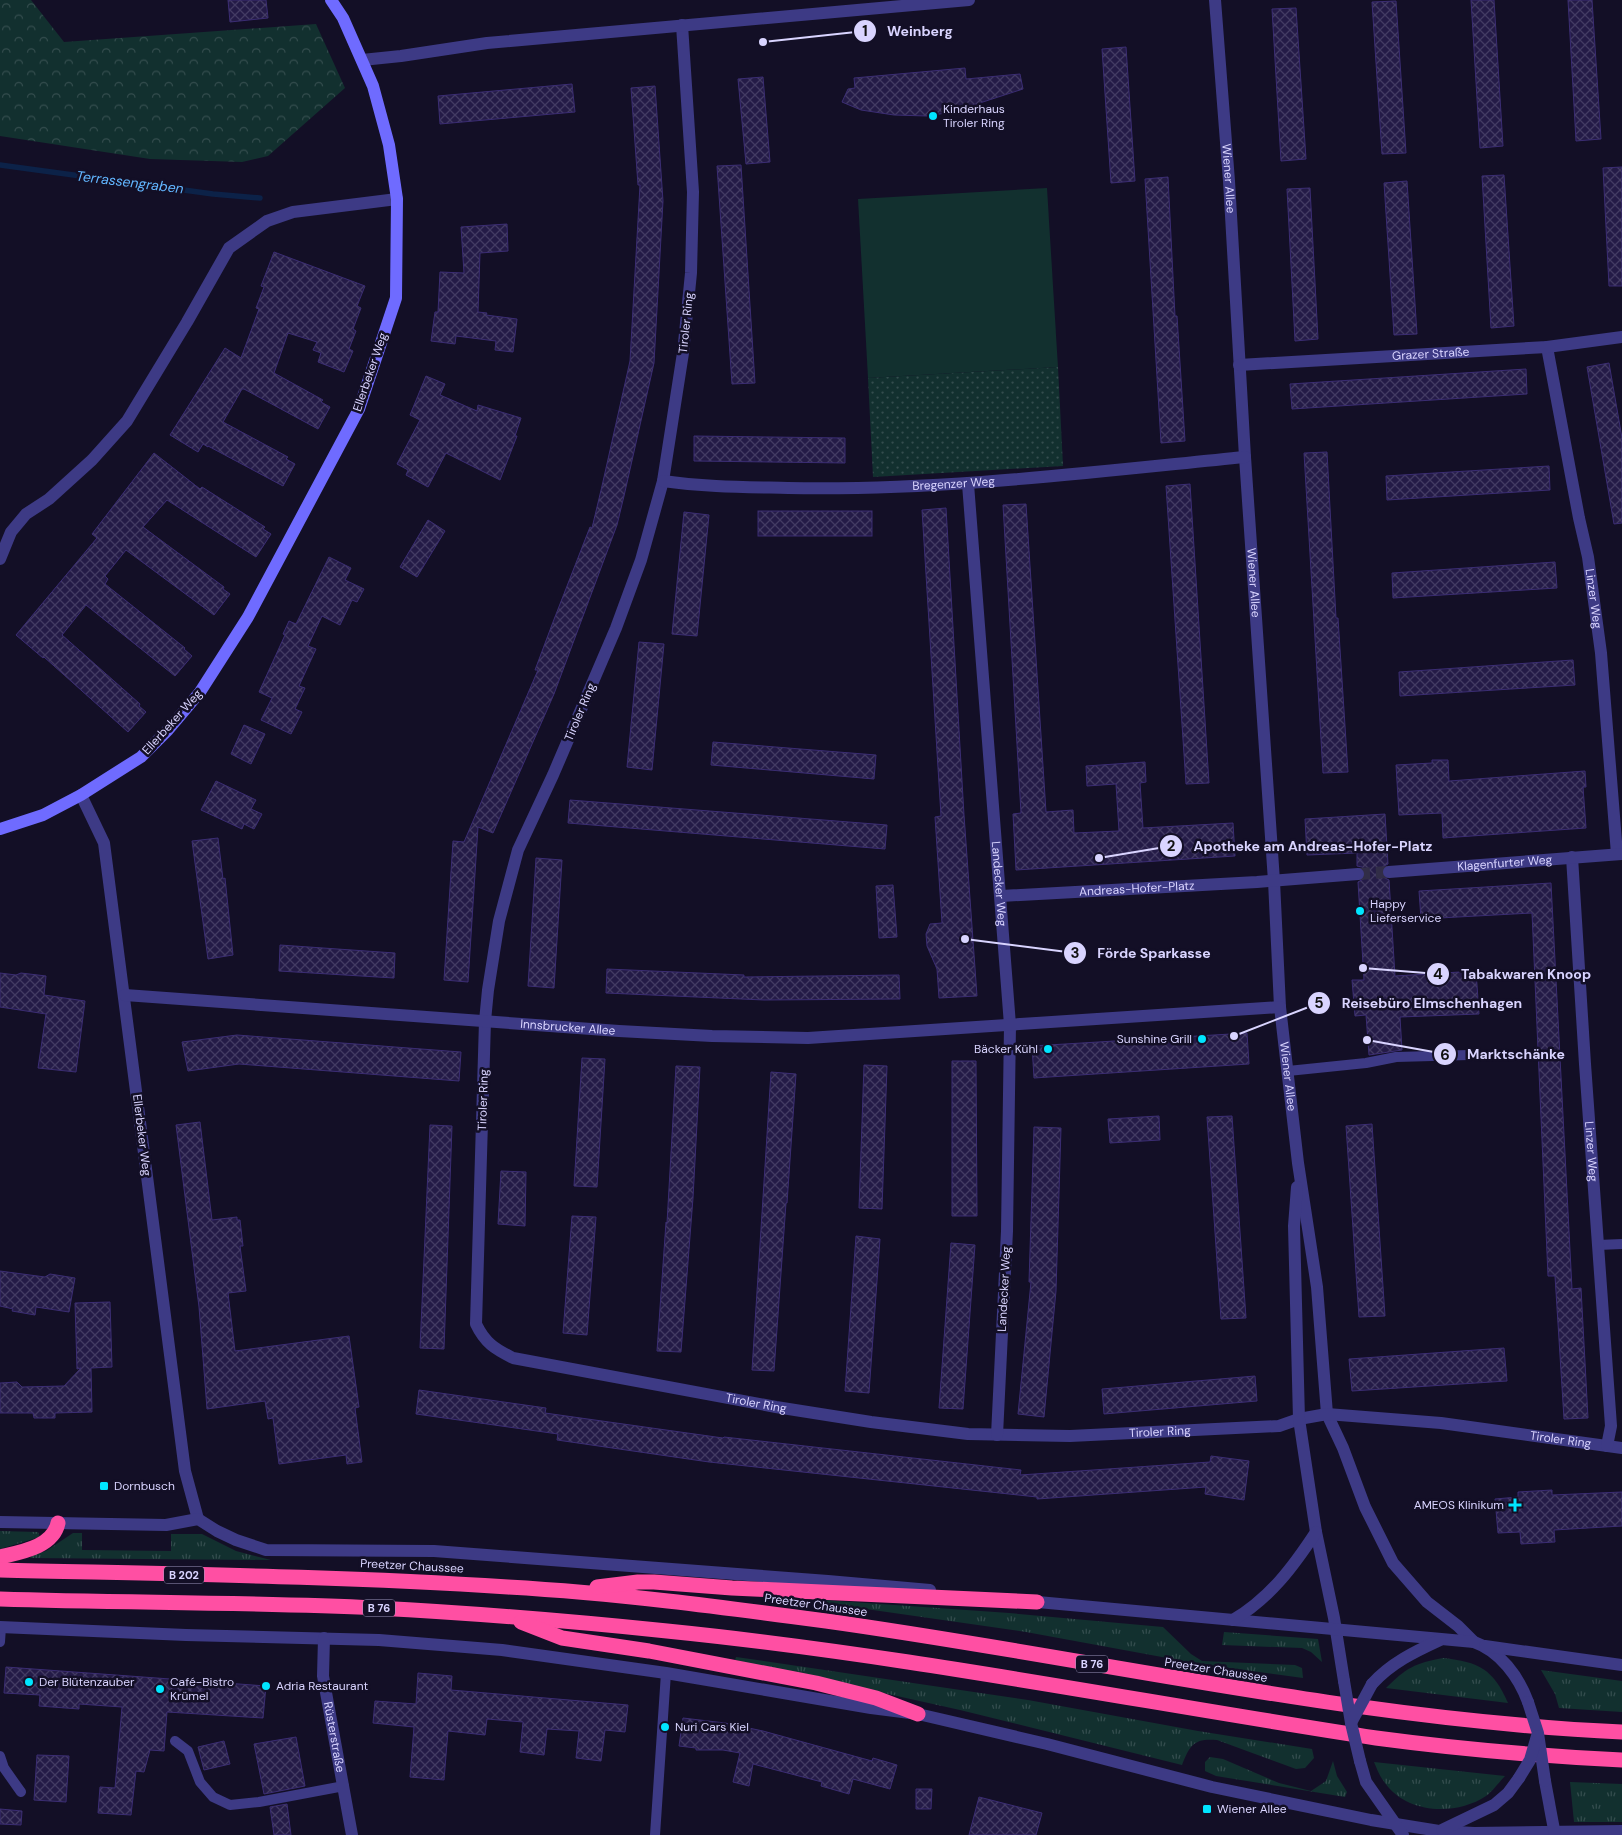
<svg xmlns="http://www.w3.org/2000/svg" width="1622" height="1835" font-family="'DM Sans',sans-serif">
  <defs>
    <pattern id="grass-tufts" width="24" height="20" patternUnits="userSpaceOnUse" patternTransform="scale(1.25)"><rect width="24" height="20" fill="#12302f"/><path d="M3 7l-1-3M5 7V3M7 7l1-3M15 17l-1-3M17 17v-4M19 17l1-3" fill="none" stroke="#344d4e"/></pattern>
    <pattern id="forest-crowns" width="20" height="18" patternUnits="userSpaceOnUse" patternTransform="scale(1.25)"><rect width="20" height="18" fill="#12302f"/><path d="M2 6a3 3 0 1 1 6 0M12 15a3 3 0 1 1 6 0" fill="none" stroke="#344d4e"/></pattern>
    <pattern id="park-dots" width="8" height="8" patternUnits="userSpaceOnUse" patternTransform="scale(1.25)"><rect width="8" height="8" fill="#12302f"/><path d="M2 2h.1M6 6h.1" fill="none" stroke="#344d4e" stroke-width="1.8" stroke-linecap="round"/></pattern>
    <pattern id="building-cross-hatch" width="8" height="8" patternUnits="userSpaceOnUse" patternTransform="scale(1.25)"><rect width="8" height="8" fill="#241b47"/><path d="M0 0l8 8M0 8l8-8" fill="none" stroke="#433b63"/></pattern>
  </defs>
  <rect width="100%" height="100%" fill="#130f26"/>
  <!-- grass -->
  <g fill="url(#grass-tufts)">
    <path d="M0,1531L38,1532L40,1537L0,1549Z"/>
    <path d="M73,1533H82V1550L171,1551V1534H202L236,1551L271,1560L30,1558L32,1555L46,1551Z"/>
    <path d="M823,1600L1009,1613L1163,1627L1191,1654L1202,1661L1295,1665L1302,1668L1303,1678L1200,1664L1026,1632L824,1603Z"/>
    <path d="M1224,1632L1318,1639L1322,1662L1311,1652L1302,1648L1222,1645Z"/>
    <path d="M736,1657L1028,1700L1198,1731L1312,1749L1314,1758L1305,1768L1296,1769L1217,1740C1195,1738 1190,1744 1182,1765L960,1710L735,1660Z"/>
    <path d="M1443,1658C1479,1662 1493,1669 1508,1703L1386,1688C1406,1668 1415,1663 1443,1658Z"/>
    <path d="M1541,1670L1622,1681V1712L1559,1708L1555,1694Z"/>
    <path d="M1210,1757L1223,1759L1279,1783L1311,1791L1326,1781L1333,1761L1337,1776L1347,1792L1345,1797L1216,1776L1205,1771V1762Z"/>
    <path d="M1374,1762L1505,1776C1499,1782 1493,1791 1486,1796C1456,1816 1407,1814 1385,1783C1380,1777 1377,1769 1374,1762Z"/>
    <path d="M1570,1782L1622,1784V1822H1574Z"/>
  </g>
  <!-- forest -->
  <path fill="url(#forest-crowns)" d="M0,0H31L64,42L316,24L345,88L268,156L242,162L150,159L0,136Z"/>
  <!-- park -->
  <path fill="url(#park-dots)" d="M1058,367L1063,466L873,477L868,378Z"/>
  <!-- pitch -->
  <path fill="#12302f" d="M1047,188L1058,367L868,378L858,199Z"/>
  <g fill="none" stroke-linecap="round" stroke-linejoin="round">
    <!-- stream -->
    <path stroke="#0c2248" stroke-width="5.5" d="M0,165L213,194L260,198"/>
  </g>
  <!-- building -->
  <g fill="url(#building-cross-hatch)" stroke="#3b2d73">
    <path d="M228,0H266L268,18L230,22Z"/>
    <path d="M1471,0H1494L1503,146L1480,148Z"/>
    <path d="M1568,0H1592L1601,139L1576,141Z"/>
    <path d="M1396,1L1406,153L1382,154L1372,2Z"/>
    <path d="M1296,8L1306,159L1281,161L1272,9Z"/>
    <path d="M1126,47L1135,181L1111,183L1102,49Z"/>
    <path d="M965,68L966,79L1020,74L1023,89L952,112L927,116L894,115L861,110L842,102L848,89L855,88L854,78Z"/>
    <path d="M763,77L770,162L746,164L738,79Z"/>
    <path d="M572,84L575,112L440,124L438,96Z"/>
    <path d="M655,86L663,201L654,363L624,496L617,525L554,694L493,833L478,827L468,982L444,980L453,841L464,842L538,670H535L553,622L590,527L592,528L602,486L630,361L640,185H638L631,88Z"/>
    <path d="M741,165L755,383L732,384L717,166Z"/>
    <path d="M1622,167V286H1609L1603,168Z"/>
    <path d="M1504,175L1514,326L1491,328L1482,176Z"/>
    <path d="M1168,177L1175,316H1177L1185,441L1161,443L1145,179Z"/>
    <path d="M1407,181L1417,334L1394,335L1384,183Z"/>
    <path d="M1310,188L1318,339L1295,341L1287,189Z"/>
    <path d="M507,224L508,251L480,253L478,312L487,313L486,315L517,319L513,352L495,350L496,341L456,336L455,344L431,341L435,312H438L440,272L464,273L461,227Z"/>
    <path d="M274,252L365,286L357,306L361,308L353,329L356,331L349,349L353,351L344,372L318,362L321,353L313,350L317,342L288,333L274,373L323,400L321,402L330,407L318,429L244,389H242L223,422L288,457L286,459L295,464L283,486L208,446V447L203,444L198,452L170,435L225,348L241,358L259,309L256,308L264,287L261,286Z"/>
    <path d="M1609,363L1622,438V523L1614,524L1587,367Z"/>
    <path d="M1526,369L1527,394L1292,409L1290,384Z"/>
    <path d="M426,376L445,384L440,395L477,411L478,405L521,418L515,436H517L500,480L446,453L428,487L406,475L408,470L397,464L420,420L410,415Z"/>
    <path d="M694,436L845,438V463L694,461Z"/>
    <path d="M1327,452L1336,618H1338L1348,772L1323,773L1304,453Z"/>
    <path d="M154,453L200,489L202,487L232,506L265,527L263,529L271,534L256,557L167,500L143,527L224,587L223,589L230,594L214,615L126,550L105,576L108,579L105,584L185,648L184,649L192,656L175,676L86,605L62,635L140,704L139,706L146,712L128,732L44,657L43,658L16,635L97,538L92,534Z"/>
    <path d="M1549,466L1550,490L1387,500L1386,476Z"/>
    <path d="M1190,484L1209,783L1186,784L1166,486Z"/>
    <path d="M1026,504L1046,812L1073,810L1074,833L1119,831L1116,784L1087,786L1086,766L1145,762L1146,782L1140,783L1143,828L1233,823L1235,856L1016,870L1013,814L1021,813L1003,505Z"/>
    <path d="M946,508L964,815L977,996L939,998L937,969L927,946L926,934L930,924L942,923L935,817L941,816L922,510Z"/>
    <rect x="758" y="511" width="114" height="25"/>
    <path d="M684,512L709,515L697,636L672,634Z"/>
    <path d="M428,520L445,531L417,577L400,567Z"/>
    <path d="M329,557L351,568L345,580L364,589L357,602L352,600L340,625L322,616L308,646L316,649L299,686L305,688L295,709L302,712L291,734L261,720L272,698L259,692L285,635L283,634L289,621L296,624Z"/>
    <path d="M1555,562L1557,588L1393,598L1392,573Z"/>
    <path d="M639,642L664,644L652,770L627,767Z"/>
    <path d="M1573,660L1575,685L1400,696L1399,672Z"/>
    <path d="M244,725L265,734L251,764L231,754Z"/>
    <path d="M713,742L876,755L874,779L711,765Z"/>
    <path d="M1432,760H1448L1449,781L1585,771L1586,787H1583L1586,828L1443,838L1442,813L1399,815L1396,765L1432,763Z"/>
    <path d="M216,781L256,800L251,809L262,814L254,829L244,824L242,829L201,810Z"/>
    <path d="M570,800L887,825L885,849L568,823Z"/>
    <path d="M1385,814L1388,864L1384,866L1381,872L1383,877L1389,880L1395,976L1476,971L1479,1014L1400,1017L1402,1050L1369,1055L1366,1015L1355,1016L1352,980H1364L1358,882L1365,878L1366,873L1362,867L1357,866V853L1307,855L1305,819Z"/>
    <path d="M218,838L223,879L225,878L233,955L208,959L192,841Z"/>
    <path d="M536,858L562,860L554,988L528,986Z"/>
    <path d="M1551,883L1572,1289L1581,1288L1588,1418L1564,1419L1555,1276H1548L1532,913L1421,919L1419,891Z"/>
    <path d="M893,885L897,937L879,938L876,886Z"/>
    <path d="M280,945L395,953L394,978L279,971Z"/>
    <path d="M607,969L744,975V977L899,975L900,999L764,1000L606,993Z"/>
    <path d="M0,973L16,975L21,973L46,976L44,995L85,1001L76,1072L38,1068L46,1014L0,1007Z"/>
    <path d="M1247,1033L1249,1064L1034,1078L1032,1046Z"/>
    <path d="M237,1035L461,1052L459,1081L239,1064L188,1071L182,1042Z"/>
    <path d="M582,1058L605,1059L597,1187L574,1186Z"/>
    <path d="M952,1061H976L977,1216H952Z"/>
    <path d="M864,1065L887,1066L882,1209L859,1208Z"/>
    <path d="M676,1066L700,1067L693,1198L681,1352L657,1351L666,1222L667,1223Z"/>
    <path d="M771,1072L796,1074L787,1203H786L774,1371L752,1370Z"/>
    <path d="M1159,1116L1160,1140L1110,1143L1108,1119Z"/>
    <path d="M1232,1116L1246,1318L1221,1319L1207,1117Z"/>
    <path d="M200,1122L212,1220L237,1217V1220H240L243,1246H240L246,1291L228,1293L235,1351L349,1336L359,1407L355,1408L362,1462L347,1464L346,1455L279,1464L273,1418L268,1419L265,1401L207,1409L199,1307L176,1125Z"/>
    <path d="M1372,1124L1385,1316L1359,1317L1346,1126Z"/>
    <path d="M430,1125L452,1126L444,1349L420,1348Z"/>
    <path d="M1034,1127L1061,1128L1056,1291L1044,1417L1018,1414L1031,1282H1029Z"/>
    <path d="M501,1171L526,1172L525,1226L498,1224Z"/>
    <path d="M572,1216L596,1217L587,1335L563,1333Z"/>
    <path d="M856,1236L880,1239L869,1393L845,1391Z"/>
    <path d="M951,1243L975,1245L963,1409L939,1408Z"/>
    <path d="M0,1271L45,1277L50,1274L75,1278L69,1312L36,1307L35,1315L12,1311L13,1309L0,1306Z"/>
    <path d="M110,1302L112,1367L91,1368L92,1412L55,1413V1418H34L33,1413H0V1383L17,1382L22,1387L64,1386L81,1368L77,1369L75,1303Z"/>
    <path d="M1504,1348L1507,1381L1352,1391L1349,1359Z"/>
    <path d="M1255,1376L1257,1401L1104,1414L1102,1389Z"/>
    <path d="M419,1390L546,1408L545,1413L723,1438L724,1437L1021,1470L1020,1475L1210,1462L1211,1456L1249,1461L1244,1500L1205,1494L1206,1487L1037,1499V1497L709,1462L557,1440L558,1434L416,1414Z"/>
    <path d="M1552,1490V1495L1622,1492V1526L1554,1530L1555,1542L1521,1544L1520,1532L1498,1533L1495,1499L1518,1497V1492Z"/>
    <path d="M6,1667L266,1686L263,1718L167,1712L164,1751L150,1750L144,1772L136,1771L131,1815L98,1813L100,1787L115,1788L122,1707L79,1704V1709L39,1706L40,1695L4,1693Z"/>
    <path d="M418,1673L452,1676L451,1690L628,1705L625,1732L605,1730L601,1761L576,1758L579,1731L547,1729L544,1755L520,1752L523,1722L487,1719L485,1735L448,1731L444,1780L410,1777L414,1727L373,1723L375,1701L416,1704Z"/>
    <path d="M683,1718L725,1723L763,1731L872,1761L873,1758L897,1765L890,1789L853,1779L849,1794L821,1786L822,1782L753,1764L749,1786L733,1782L740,1753L723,1750H696V1748L679,1746Z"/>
    <path d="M296,1737L305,1786L264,1794L254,1744Z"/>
    <path d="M224,1741L230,1764L204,1770L198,1747Z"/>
    <path d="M37,1755L69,1756L66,1802L34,1800Z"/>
    <path d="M916,1789H932L931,1809H916Z"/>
    <path d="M979,1797L1042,1813L1036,1835H969Z"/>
    <path d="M287,1804L291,1835H274L270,1807Z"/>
    <path d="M0,1809L22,1811L21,1825L0,1824Z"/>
  </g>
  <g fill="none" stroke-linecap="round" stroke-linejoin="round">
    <!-- street-tunnel -->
    <path stroke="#312d47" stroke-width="12" stroke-dasharray="12 6" stroke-linecap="butt" d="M1358,874L1389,872"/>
    <!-- lane -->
    <g stroke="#3d3a85" stroke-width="10">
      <path d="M1288,1071L1366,1063L1396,1057L1469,1055"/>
      <path d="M1598,1245L1622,1244"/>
      <path d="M0,1642L1,1627"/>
      <path d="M175,1741L188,1751L200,1782L213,1797L230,1805L259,1802L344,1786"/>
      <path d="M0,1756L4,1768L21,1792"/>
      <path d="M655,1835L666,1673"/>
    </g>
    <!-- street -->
    <g stroke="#3d3a85" stroke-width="12">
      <path id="s1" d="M1215,0L1229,181L1245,457L1274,881L1280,1007L1298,1163L1317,1287L1327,1414L1343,1448L1365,1507L1393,1563L1427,1602L1458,1626L1474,1642"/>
      <path id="s2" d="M682,25L693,192L691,273L683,353L663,481L641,560L616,628L553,775L518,850L499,921L488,990L485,1021L476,1324C485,1343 495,1349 513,1358L776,1407L871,1422L968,1434L1070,1436L1279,1426L1299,1419L1327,1414L1441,1423L1622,1448"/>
      <path d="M362,60L401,56L487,43L969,0"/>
      <path id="s3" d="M1547,347L1579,518L1588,557L1601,653L1617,854"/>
      <path id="s4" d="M1239,365L1547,347L1622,337"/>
      <path id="s5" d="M663,481C704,487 746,487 788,488C941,491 1093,472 1245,457"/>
      <path id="s6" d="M968,484L1010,1025L1007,1231L997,1435"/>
      <path d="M0,559L11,532L26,514L49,499L92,460L127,421L187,322L229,248L267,221L293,212L397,199"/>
      <path d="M81,795L104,843L185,1471L198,1519"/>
      <path id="s7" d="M1572,857L1585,1064L1611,1426L1607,1446"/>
      <path id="s8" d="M1389,872L1622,854"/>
      <path id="s9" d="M1001,896L1257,882L1358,874"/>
      <path id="s10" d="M125,995L619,1031L712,1036L808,1038L1280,1007"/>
      <path d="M1297,1187L1294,1226L1299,1419L1316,1532L1334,1618L1344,1681"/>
      <path d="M0,1522L166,1525L198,1519L217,1531L236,1540L266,1550L434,1551L828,1581L930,1590"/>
      <path d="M1027,1601L1474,1642C1500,1651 1519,1677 1528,1702"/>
      <path d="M1233,1620C1270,1598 1293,1567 1316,1532"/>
      <path d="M0,1627L186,1635L379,1640L502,1650L666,1673L871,1708L918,1714L1047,1744L1212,1787L1371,1820L1439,1831L1474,1833L1622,1831"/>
      <path id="s11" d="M324,1638L323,1676L352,1835"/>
      <path d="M1485,1646L1622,1665"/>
      <path d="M1372,1684C1391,1663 1414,1652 1440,1640"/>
      <path d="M1360,1761L1366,1782L1403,1835"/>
      <path d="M1545,1781L1555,1835"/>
      <path d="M1442,1830L1494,1805L1508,1793L1519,1778"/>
    </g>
    <!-- secondary -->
    <path stroke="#6f6bff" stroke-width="12" d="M0,829L43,815L81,795L141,757L168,730L200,692L248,617L359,409L396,298L397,199L389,145L373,86L343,18L331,0"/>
    <!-- highway -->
    <g stroke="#ff4fa3" stroke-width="15">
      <path d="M0,1557C21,1552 53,1547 58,1523"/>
      <path d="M0,1570C169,1574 339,1576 508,1587C615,1593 721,1607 826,1621C1092,1658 1354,1720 1622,1732"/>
      <path d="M597,1587L638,1582H654L732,1588L1037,1602"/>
      <path d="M0,1599C125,1603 251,1602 376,1608C473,1613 570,1621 667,1631C905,1655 1140,1702 1376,1738C1458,1749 1540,1756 1622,1760"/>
      <path d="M521,1622L562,1638L649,1651L816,1683L876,1698L918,1714"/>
    </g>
    <!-- street-bridge -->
    <g stroke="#3d3a85" stroke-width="12">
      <path d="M1344,1681L1351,1723L1360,1761"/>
      <path d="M1528,1702L1538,1733L1545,1781"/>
      <path d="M1351,1723L1372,1684"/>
      <path d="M1519,1778L1530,1760L1537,1736"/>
    </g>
  </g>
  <!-- markers -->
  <g fill="#00e5ff" stroke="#130f26" stroke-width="2">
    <circle cx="933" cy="116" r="5"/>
    <circle cx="1360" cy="911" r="5"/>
    <circle cx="1202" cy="1039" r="5"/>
    <circle cx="1048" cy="1049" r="5"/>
    <rect x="99" y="1481" width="10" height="10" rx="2.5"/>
    <path d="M1512.5 1497.5h5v5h5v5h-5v5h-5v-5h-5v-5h5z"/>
    <circle cx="29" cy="1682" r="5"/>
    <circle cx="266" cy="1686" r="5"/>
    <circle cx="160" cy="1689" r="5"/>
    <circle cx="665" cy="1727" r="5"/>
    <rect x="1202" y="1804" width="10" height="10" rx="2.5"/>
  </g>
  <g text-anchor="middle" stroke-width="5" stroke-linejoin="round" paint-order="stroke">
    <!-- shield labels -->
    <g fill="#130f26" stroke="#9e99be" stroke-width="1">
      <rect x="164" y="1566.5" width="40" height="17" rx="4"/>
      <rect x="363" y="1599.5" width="32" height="17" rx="4"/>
      <rect x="1076" y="1655.5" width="32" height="17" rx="4"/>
    </g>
    <g font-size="11" font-weight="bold" fill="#d9d4ff">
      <text x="184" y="1579">B 202</text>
      <text x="379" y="1612">B 76</text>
      <text x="1092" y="1668">B 76</text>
    </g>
    <!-- poi labels -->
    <g font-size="12" fill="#d9d4ff" stroke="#130f26" text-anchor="start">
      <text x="943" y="113">Kinderhaus<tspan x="943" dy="14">Tiroler Ring</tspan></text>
      <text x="1370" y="908">Happy<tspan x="1370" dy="14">Lieferservice</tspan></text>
      <text x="1192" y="1043" text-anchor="end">Sunshine Grill</text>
      <text x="1038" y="1053" text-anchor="end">Bäcker Kühl</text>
      <text x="114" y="1490">Dornbusch</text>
      <text x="1504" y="1509" text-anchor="end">AMEOS Klinikum</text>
      <text x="39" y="1686">Der Blütenzauber</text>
      <text x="170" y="1686">Café-Bistro<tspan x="170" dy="14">Krümel</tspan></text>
      <text x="276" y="1690">Adria Restaurant</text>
      <text x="675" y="1731">Nuri Cars Kiel</text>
      <text x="1217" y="1813">Wiener Allee</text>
    </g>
    <!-- street labels -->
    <g font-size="12" fill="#d9d4ff" stroke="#130f26">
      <text dy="4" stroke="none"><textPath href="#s1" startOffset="179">Wiener Allee</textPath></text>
      <text transform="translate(686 323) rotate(-84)" y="4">Tiroler Ring</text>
      <text dy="4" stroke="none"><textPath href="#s4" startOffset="192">Grazer Straße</textPath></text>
      <text transform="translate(370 372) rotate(-71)" y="4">Ellerbeker Weg</text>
      <text dy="4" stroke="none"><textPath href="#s5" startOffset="291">Bregenzer Weg</textPath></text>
      <text dy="4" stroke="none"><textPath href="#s1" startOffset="584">Wiener Allee</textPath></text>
      <text dy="4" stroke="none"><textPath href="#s3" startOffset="256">Linzer Weg</textPath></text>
      <text transform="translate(580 712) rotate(-67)" y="4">Tiroler Ring</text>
      <text transform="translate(172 722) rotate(-48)" y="4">Ellerbeker Weg</text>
      <text dy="4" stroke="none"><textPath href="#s8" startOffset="116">Klagenfurter Weg</textPath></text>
      <text dy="4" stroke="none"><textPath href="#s6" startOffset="401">Landecker Weg</textPath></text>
      <text dy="4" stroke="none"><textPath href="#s9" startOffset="136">Andreas-Hofer-Platz</textPath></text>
      <text dy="4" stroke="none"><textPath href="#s10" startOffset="444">Innsbrucker Allee</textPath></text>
      <text dy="4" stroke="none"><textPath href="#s1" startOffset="1079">Wiener Allee</textPath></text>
      <text transform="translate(483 1100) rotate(-88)" y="4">Tiroler Ring</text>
      <text transform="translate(142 1135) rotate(83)" y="4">Ellerbeker Weg</text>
      <text dy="4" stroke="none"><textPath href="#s7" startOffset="295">Linzer Weg</textPath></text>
      <text transform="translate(1004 1289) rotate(-87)" y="4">Landecker Weg</text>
      <text dy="4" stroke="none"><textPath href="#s2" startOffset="1632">Tiroler Ring</textPath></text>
      <text dy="4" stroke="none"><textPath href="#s2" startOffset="2038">Tiroler Ring</textPath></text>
      <text dy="4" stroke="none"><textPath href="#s2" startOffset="2442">Tiroler Ring</textPath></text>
      <text transform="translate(412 1566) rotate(3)" y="4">Preetzer Chaussee</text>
      <text transform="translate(816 1605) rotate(8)" y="4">Preetzer Chaussee</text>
      <text transform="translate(1216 1670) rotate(9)" y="4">Preetzer Chaussee</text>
      <text dy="4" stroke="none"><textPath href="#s11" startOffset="100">Rüsterstraße</textPath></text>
    </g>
    <!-- water labels -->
    <g font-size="14" font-style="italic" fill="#62b6ff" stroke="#130f26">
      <text transform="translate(130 182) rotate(7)" y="5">Terrassengraben</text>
    </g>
  </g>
  <!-- callouts -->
  <path fill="none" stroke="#d9d4ff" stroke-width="2" d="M763 42L865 31M1099 858L1171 846M965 939L1075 953M1363 968L1438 974M1234 1036L1319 1003M1367 1040L1445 1054"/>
  <g fill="#d9d4ff" stroke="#130f26" stroke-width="2">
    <circle cx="763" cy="42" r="5"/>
    <circle cx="1099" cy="858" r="5"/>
    <circle cx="965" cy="939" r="5"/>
    <circle cx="1363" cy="968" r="5"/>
    <circle cx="1234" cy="1036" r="5"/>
    <circle cx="1367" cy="1040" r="5"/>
    <circle cx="865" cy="31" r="12"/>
    <circle cx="1171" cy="846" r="12"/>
    <circle cx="1075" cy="953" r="12"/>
    <circle cx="1438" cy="974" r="12"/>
    <circle cx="1319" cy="1003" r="12"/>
    <circle cx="1445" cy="1054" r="12"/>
  </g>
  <g font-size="15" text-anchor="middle" font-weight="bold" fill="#111">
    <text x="865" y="36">1</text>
    <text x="1171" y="851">2</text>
    <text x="1075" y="958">3</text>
    <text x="1438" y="979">4</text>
    <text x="1319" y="1008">5</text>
    <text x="1445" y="1060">6</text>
  </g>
  <g font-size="14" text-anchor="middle" font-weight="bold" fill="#d9d4ff" stroke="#130f26" stroke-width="5" stroke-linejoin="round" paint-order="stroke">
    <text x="920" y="36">Weinberg</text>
    <text x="1313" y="851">Apotheke am Andreas-Hofer-Platz</text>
    <text x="1154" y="958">Förde Sparkasse</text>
    <text x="1526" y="979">Tabakwaren Knoop</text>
    <text x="1432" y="1008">Reisebüro Elmschenhagen</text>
    <text x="1516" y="1059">Marktschänke</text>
  </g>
</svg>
